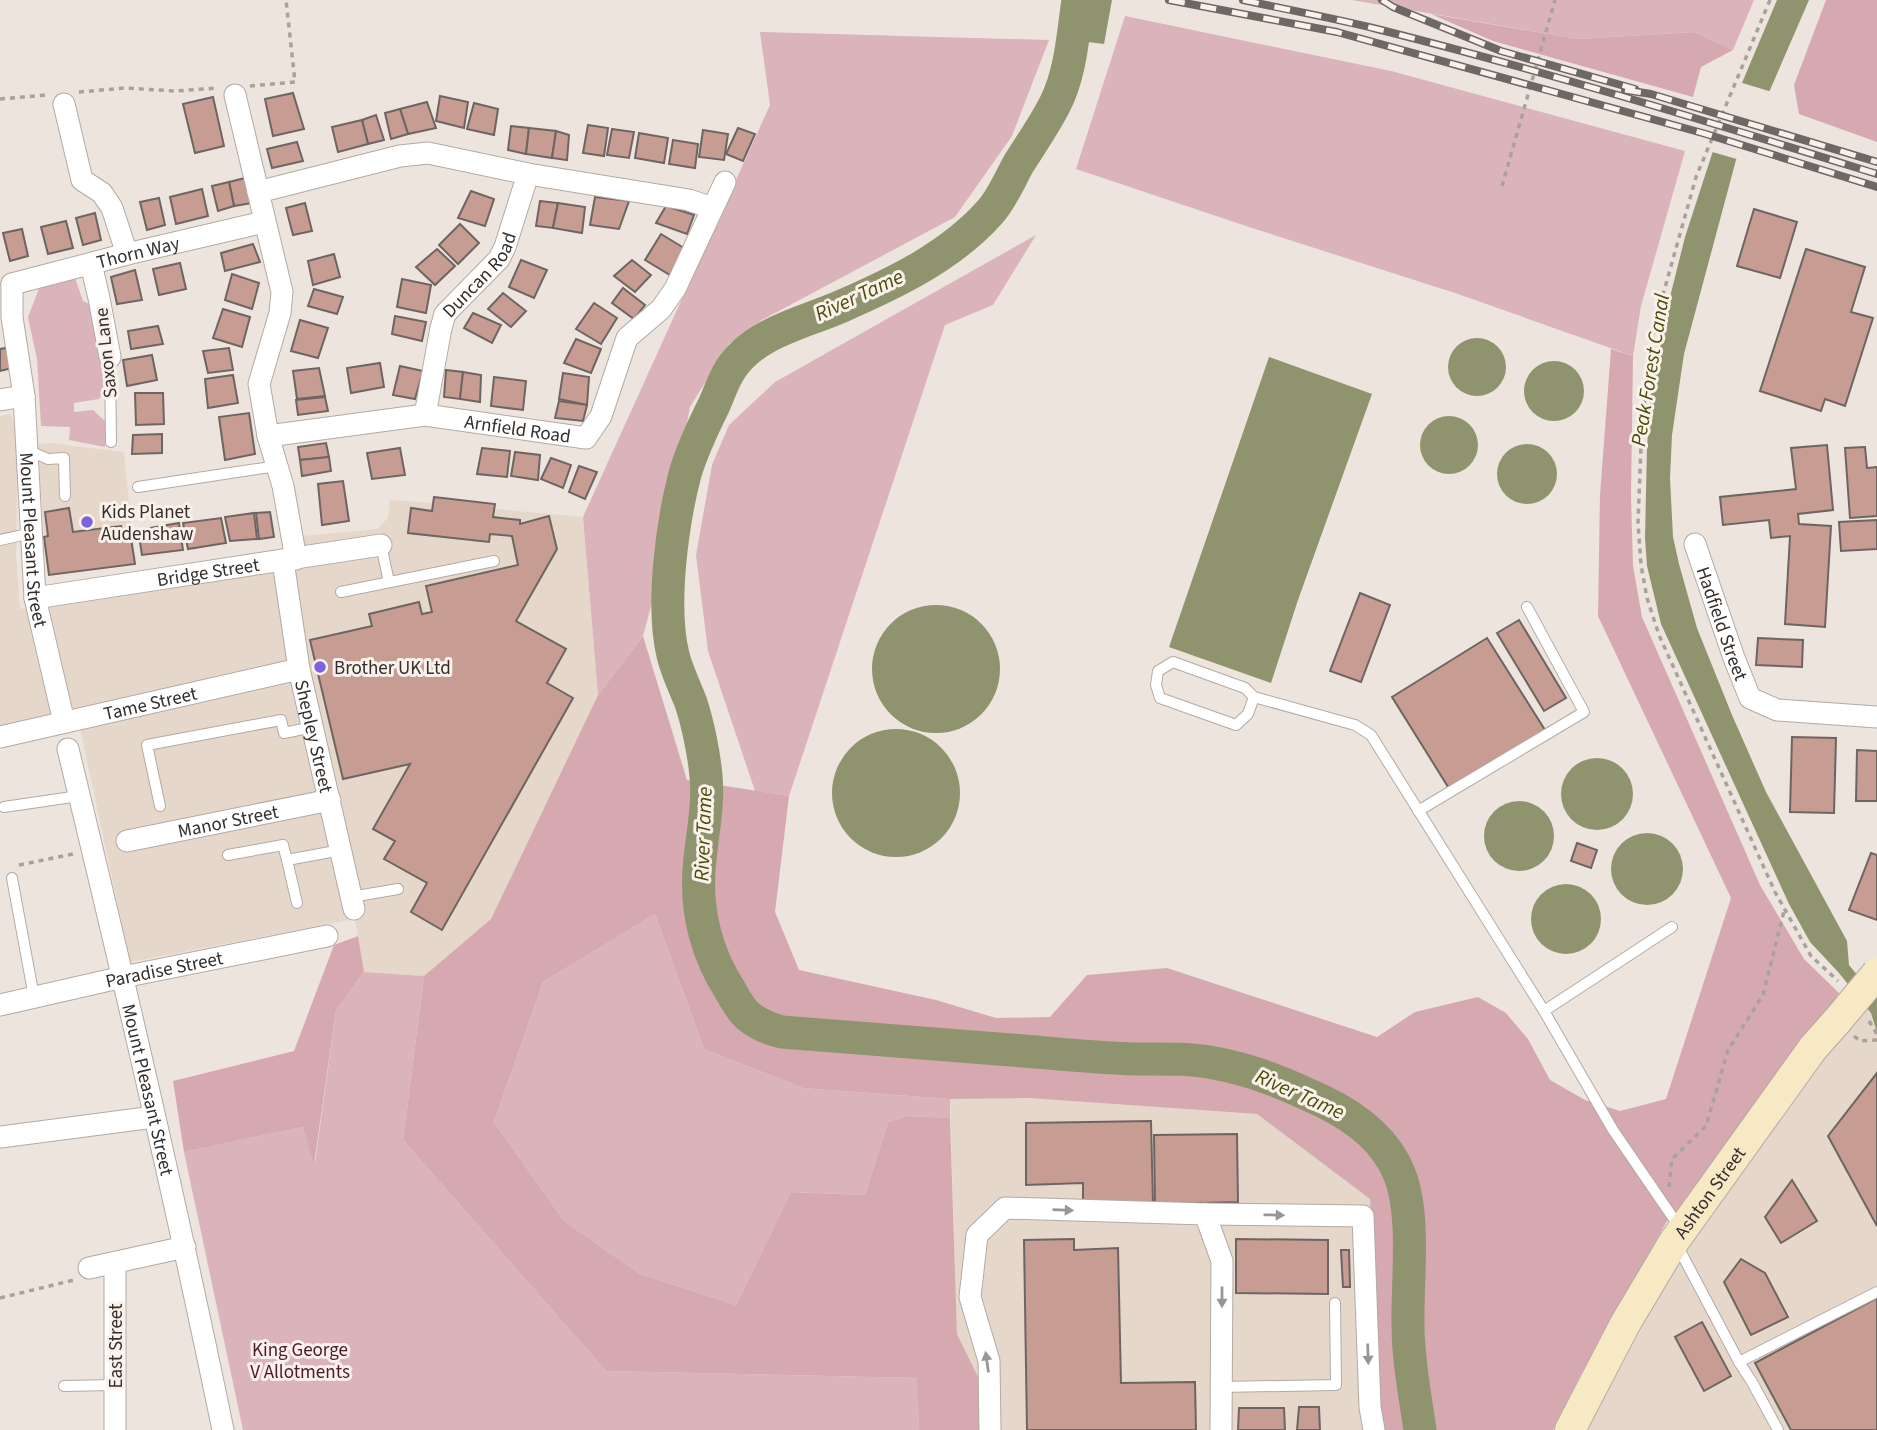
<svg xmlns="http://www.w3.org/2000/svg" width="1877" height="1430" font-family="'Source Sans 3',sans-serif">
  <rect width="100%" height="100%" fill="#ede4dd"/>
  <!-- built -->
  <g fill="#e6d7cb">
    <path d="M11,414L18,438L16,554L20,609L306,568L302,536L377,529L388,518L390,500L432,503L434,497L495,504V509L583,517L598,695L491,919L424,976L364,972L355,919L130,962L77,714L0,728V416Z"/>
    <path d="M49,443L124,452L135,564L49,575L44,537L38,444Z"/>
    <path d="M1877,973V1430H1570L1625,1324Z"/>
    <path d="M1029,1098L1257,1114L1370,1199L1382,1430H984L982,1385L957,1334L950,1099Z"/>
  </g>
  <!-- green -->
  <g fill="#dab4ba">
    <path d="M1352,0H1754L1733,50L1695,32L1578,39Z"/>
    <path d="M1125,16L1391,71L1685,151L1641,306L1633,356L1458,294L1249,227L1076,169Z"/>
    <path d="M760,32L1049,40L1012,136L955,217L762,320L729,344L690,407L657,584L643,636L598,695L583,517L770,105Z"/>
    <path d="M1036,235L993,305L945,325L789,796L755,791L708,651L696,555L712,465L729,425L775,382Z"/>
    <path d="M75,278L83,301L94,306L103,344L106,388L99,399L74,403V412L93,410L107,423L105,447L69,440L70,427L41,426L37,359L28,317L40,286Z"/>
    <path d="M655,914L704,1049L803,1088L950,1099V1118L907,1116L888,1122L865,1195L791,1192L736,1305L640,1274L564,1221L494,1122L543,982Z"/>
    <path d="M364,972L424,976L403,1140L606,1371L918,1378L919,1430H243L184,1152L303,1127L315,1163L336,1010Z"/>
  </g>
  <!-- forest -->
  <g fill="#d6a9b0">
    <path d="M1826,0H1877V142L1799,114L1794,85Z"/>
    <path d="M1431,14L1578,39L1695,32L1733,50L1701,67L1693,97L1493,41Z"/>
    <path d="M1611,349L1633,356L1631,496L1633,566L1642,617L1760,885L1804,959L1839,993L1694,1214H1671L1581,1374L1553,1430H1382L1370,1199L1257,1114L1029,1098L950,1099L803,1088L704,1049L655,914L543,982L494,1122L564,1221L640,1274L736,1305L791,1192L865,1195L888,1122L907,1116L950,1118L957,1334L982,1385L983,1430H919L917,1378L606,1371L403,1140L424,976L491,919L598,695L643,636L687,780L789,796L775,912L799,970L936,1000L996,1018L1050,1017L1087,975L1167,968L1377,1037L1415,1012L1478,997L1506,1013L1528,1039L1550,1080L1585,1100L1620,1111L1666,1099L1731,898L1598,616L1600,495Z"/>
    <path d="M358,936L364,972L336,1010L314,1165L303,1127L184,1152L173,1081L294,1051L334,945Z"/>
  </g>
  <!-- water -->
  <g fill="#90946e">
    <path d="M1065,0H1112L1104,44L1063,39Z"/>
    <path d="M1777,0H1809L1770,90L1736,160L1684,354L1672,435L1670,478L1673,537L1679,564L1697,628L1732,715L1766,792L1847,941L1849,965L1877,999V1032L1871,1013L1839,973L1810,942L1789,904L1661,624L1647,566L1645,538L1647,447L1651,394L1669,301L1685,237L1712,154Z"/>
    <circle cx="1477" cy="367" r="29"/>
    <path d="M1269,357L1372,394L1298,600L1271,683L1169,647Z"/>
    <circle cx="1554" cy="391" r="30"/>
    <circle cx="1449" cy="445" r="29"/>
    <circle cx="1527" cy="474" r="30"/>
    <circle cx="936" cy="669" r="64"/>
    <circle cx="896" cy="793" r="64"/>
    <circle cx="1597" cy="794" r="36"/>
    <circle cx="1519" cy="836" r="35"/>
    <circle cx="1647" cy="869" r="36"/>
    <circle cx="1566" cy="919" r="35"/>
  </g>
  <!-- pier -->
  <path fill="#ede4dd" d="M1739,82L1772,92L1740,160L1709,151Z"/>
  <g fill="none" stroke-linecap="round" stroke-linejoin="round">
    <!-- river -->
    <path stroke="#90946e" stroke-width="33" d="M1078,0C1073,34 1071,73 1055,104C1045,124 1031,144 1019,163C1010,179 1002,199 990,212C951,256 895,283 842,306C804,323 754,332 730,370C723,381 719,394 714,405C703,427 692,450 685,474C672,524 661,606 673,655C677,672 685,687 691,703C698,724 704,754 706,776C709,808 701,839 699,870C696,912 707,955 730,990C735,999 740,1009 748,1016C758,1024 769,1029 782,1032C862,1038 943,1045 1024,1051C1061,1054 1098,1058 1135,1059C1162,1059 1188,1058 1214,1063C1254,1070 1288,1085 1324,1102C1355,1117 1385,1139 1399,1173C1416,1214 1407,1280 1408,1325C1408,1360 1415,1395 1420,1430"/>
  </g>
  <!-- building -->
  <g fill="#c79c92" stroke="#6e6562" stroke-width="2">
    <path d="M293,93L304,129L273,136L265,99Z"/>
    <path d="M440,96L468,102L464,128L436,121Z"/>
    <path d="M213,97L224,146L195,153L183,104Z"/>
    <path d="M427,102L436,128L408,134L400,109Z"/>
    <path d="M474,103L498,109L494,135L467,129Z"/>
    <path d="M400,109L408,134L391,139L385,113Z"/>
    <path d="M376,115L384,140L368,144L362,120Z"/>
    <path d="M362,120L368,144L338,152L332,127Z"/>
    <path d="M588,125L608,128L604,156L583,153Z"/>
    <path d="M511,126L529,128L526,154L508,150Z"/>
    <path d="M529,128L556,131L552,158L526,154Z"/>
    <path d="M738,128L755,134L743,161L726,154Z"/>
    <path d="M612,129L634,132L629,158L607,155Z"/>
    <path d="M703,130L728,134L724,160L699,157Z"/>
    <path d="M556,131L569,135L567,160L552,158Z"/>
    <path d="M639,133L668,138L664,163L635,158Z"/>
    <path d="M673,140L698,144L695,168L669,164Z"/>
    <path d="M297,142L303,161L272,168L267,149Z"/>
    <path d="M245,178L252,203L234,206L229,182Z"/>
    <path d="M229,182L234,206L218,211L212,186Z"/>
    <path d="M202,189L208,216L176,224L170,197Z"/>
    <path d="M471,191L494,199L485,226L458,218Z"/>
    <path d="M595,197L629,201L619,229L590,225Z"/>
    <path d="M159,198L165,225L147,230L140,202Z"/>
    <path d="M540,201L558,203L553,228L536,226Z"/>
    <path d="M305,203L312,231L293,235L286,208Z"/>
    <path d="M558,203L585,207L582,233L553,228Z"/>
    <path d="M666,206L694,215L687,234L656,223Z"/>
    <path d="M1754,209L1797,222L1780,278L1737,266Z"/>
    <path d="M95,213L101,240L83,245L76,218Z"/>
    <path d="M66,221L73,248L48,254L41,227Z"/>
    <path d="M460,224L479,243L458,264L439,245Z"/>
    <path d="M22,229L28,256L10,261L3,233Z"/>
    <path d="M661,234L684,248L670,275L645,260Z"/>
    <path d="M253,244L260,262L225,271L221,253Z"/>
    <path d="M437,249L455,266L435,285L416,267Z"/>
    <path d="M1806,249L1865,267L1851,312L1873,318L1845,406L1825,399L1821,411L1760,391Z"/>
    <path d="M334,254L340,277L313,285L308,261Z"/>
    <path d="M521,260L547,270L534,298L509,287Z"/>
    <path d="M632,260L651,275L635,292L614,276Z"/>
    <path d="M180,263L186,289L159,295L153,269Z"/>
    <path d="M135,270L142,300L117,304L111,277Z"/>
    <path d="M232,274L259,283L252,309L225,300Z"/>
    <path d="M402,279L431,285L426,313L397,307Z"/>
    <path d="M623,288L645,305L634,319L612,303Z"/>
    <path d="M314,289L343,297L337,314L308,306Z"/>
    <path d="M503,293L526,311L511,327L488,309Z"/>
    <path d="M594,303L617,318L601,344L576,329Z"/>
    <path d="M223,309L250,317L242,347L213,338Z"/>
    <path d="M473,313L501,325L492,343L464,328Z"/>
    <path d="M395,316L426,322L422,341L392,334Z"/>
    <path d="M300,320L328,328L318,358L291,351Z"/>
    <path d="M158,326L163,344L131,349L128,331Z"/>
    <path d="M576,339L601,349L591,373L564,363Z"/>
    <path d="M6,348L12,368L0,371V349Z"/>
    <path d="M229,348L233,370L208,373L203,351Z"/>
    <path d="M152,355L157,380L127,386L123,360Z"/>
    <path d="M380,363L384,387L351,393L347,368Z"/>
    <path d="M400,366L423,371L415,399L393,395Z"/>
    <path d="M319,368L325,396L297,399L293,371Z"/>
    <path d="M446,370L463,372L460,399L444,397Z"/>
    <path d="M463,372L481,375L480,402L460,399Z"/>
    <path d="M563,373L589,377L587,405L559,399Z"/>
    <path d="M233,375L238,403L208,408L205,379Z"/>
    <path d="M494,377L526,381L523,410L491,406Z"/>
    <path d="M135,393H163L164,424L136,425Z"/>
    <path d="M325,397L328,411L298,415L296,400Z"/>
    <path d="M559,401L587,405L583,421L555,418Z"/>
    <path d="M249,413L255,454L225,460L219,417Z"/>
    <path d="M162,434V453L132,454L133,435Z"/>
    <path d="M326,443L329,457L300,460L298,447Z"/>
    <path d="M1827,445L1833,510L1798,514L1799,524L1831,526L1825,627L1785,624L1790,536L1771,538L1769,520L1723,525L1720,497L1796,489L1791,448Z"/>
    <path d="M1865,447L1867,468L1877,467V516L1850,518L1845,448Z"/>
    <path d="M400,448L405,475L372,479L367,453Z"/>
    <path d="M482,448L510,451L507,477L477,474Z"/>
    <path d="M515,452L540,455L538,480L511,476Z"/>
    <path d="M329,457L331,471L302,476L300,460Z"/>
    <path d="M551,458L571,465L563,488L541,479Z"/>
    <path d="M579,466L597,472L585,499L569,492Z"/>
    <path d="M343,481L349,521L322,525L318,484Z"/>
    <path d="M434,497L495,504L493,517L520,520V524L549,516L557,549L516,621L566,649L547,683L573,698L442,930L411,912L427,883L384,859L395,841L373,829L410,764L343,779L310,640L372,626L369,614L419,602L422,614L432,612L426,586L518,565L512,536L490,534L489,542L408,533L411,508L432,511Z"/>
    <path d="M69,508L73,532L121,526L123,539L131,538L135,564L49,575L44,537L48,536L45,512Z"/>
    <path d="M270,512L274,537L259,539L256,513Z"/>
    <path d="M254,513L257,539L230,541L225,517Z"/>
    <path d="M221,518L226,543L188,549L183,523Z"/>
    <path d="M1877,520V549L1841,551L1839,522Z"/>
    <path d="M179,523L183,550L142,555L138,530Z"/>
    <path d="M1360,593L1390,605L1361,682L1330,671Z"/>
    <path d="M1519,620L1566,698L1544,711L1497,633Z"/>
    <path d="M1487,638L1545,730L1450,790L1392,697Z"/>
    <path d="M1758,638L1803,640L1802,667L1756,665Z"/>
    <path d="M1792,737L1836,738L1834,813L1790,812Z"/>
    <path d="M1857,750L1877,751V801H1856Z"/>
    <path d="M1577,843L1597,850L1591,868L1571,861Z"/>
    <path d="M1871,853L1877,855V920L1849,910Z"/>
    <path d="M1877,1073V1226L1828,1136Z"/>
    <path d="M1151,1121L1153,1204H1083V1183L1026,1185V1123Z"/>
    <path d="M1237,1134L1238,1202L1155,1204L1154,1135Z"/>
    <path d="M1792,1180L1817,1221L1781,1243L1765,1217Z"/>
    <path d="M1074,1239V1250L1118,1248L1121,1383L1195,1382L1196,1430H1027L1024,1240Z"/>
    <path d="M1236,1239L1328,1240V1294L1236,1293Z"/>
    <path d="M1341,1250H1349L1350,1287H1343Z"/>
    <path d="M1741,1259L1765,1273L1788,1317L1751,1335L1724,1282Z"/>
    <path d="M1877,1298V1430H1791L1755,1363Z"/>
    <path d="M1702,1322L1731,1376L1704,1391L1675,1337Z"/>
    <path d="M1299,1407H1319L1320,1430H1297Z"/>
    <path d="M1239,1408H1284L1285,1430H1238Z"/>
  </g>
  <g fill="none" stroke-linecap="round" stroke-linejoin="round">
    <defs>
      <g id="lane">
        <path d="M110,357L111,442"/>
        <path d="M27,450L48,459L64,458L65,496"/>
        <path d="M138,487L277,466"/>
        <path d="M0,540L32,533"/>
        <path d="M381,545L389,582"/>
        <path d="M341,592L494,561"/>
        <path d="M1254,697L1245,688L1173,662L1158,671L1156,685L1160,698L1236,725L1248,714L1254,697L1355,725L1371,735L1544,1011L1613,1130L1680,1228"/>
        <path d="M160,806L147,745L281,720L284,733L313,727"/>
        <path d="M4,807L79,796"/>
        <path d="M1418,811L1584,712L1527,607"/>
        <path d="M228,855L283,845L287,860L341,850"/>
        <path d="M287,860L297,903"/>
        <path d="M12,878L34,997"/>
        <path d="M351,897L398,889"/>
        <path d="M1544,1011L1672,927"/>
        <path d="M1677,1245L1739,1362L1752,1382L1778,1430"/>
        <path d="M1739,1362L1877,1292"/>
        <path d="M64,1386L114,1385"/>
        <path d="M1221,1387L1336,1385L1335,1303"/>
      </g>
      <g id="street">
        <path d="M235,95L282,292L280,313L259,384L268,436L283,486L296,559"/>
        <path d="M64,104L82,180L102,193L112,208L127,254"/>
        <path d="M258,192L400,156L428,153L528,174L689,200L712,208"/>
        <path d="M91,264L99,298L110,357"/>
        <path id="s1" d="M12,284V317L24,396L35,598L64,722"/>
        <path id="s2" d="M12,284L127,254L264,222"/>
        <path d="M0,400L24,396"/>
        <path id="s3" d="M425,415L441,328L445,314L499,259L505,247L528,174"/>
        <path id="s4" d="M268,436L425,415L586,438L601,416L627,338L661,309L675,289L725,182"/>
        <path id="s5" d="M1695,544L1734,658L1750,698L1777,710L1877,717"/>
        <path id="s6" d="M283,561L299,669L354,909"/>
        <path id="s7" d="M35,598L381,545"/>
        <path id="s8" d="M0,737L299,669"/>
        <path id="s9" d="M68,749C123,975 176,1202 223,1430"/>
        <path id="s10" d="M127,841L330,800"/>
        <path id="s11" d="M0,1005L123,977L327,936"/>
        <path d="M0,1137L154,1117"/>
        <path d="M1205,1214L1363,1216L1370,1407L1374,1430"/>
        <path d="M115,1263V1430"/>
        <path d="M89,1268L185,1247"/>
        <path d="M990,1430L989,1361L970,1297L977,1235L1005,1208L1205,1214L1222,1261L1221,1430"/>
      </g>
      <g id="secondary">
        <path id="s12" d="M1570,1430L1625,1324L1675,1240L1813,1048L1837,1021"/>
      </g>
    </defs>
    <!-- lane casing -->
    <use href="#lane" stroke="#b2aaa4" stroke-width="12"/>
    <!-- street casing -->
    <use href="#street" stroke="#b2aaa4" stroke-width="23"/>
    <!-- secondary casing -->
    <use href="#secondary" stroke="#b2aaa4" stroke-width="32"/>
    <!-- path -->
    <g stroke="#a8a29c" stroke-width="3.5" stroke-dasharray="5 5" stroke-linecap="butt">
      <path d="M1770,0L1696,177L1655,323L1642,420L1638,523L1641,565L1647,598L1659,635L1775,892L1811,956L1838,981"/>
      <path d="M250,86L295,82L286,0"/>
      <path d="M79,92L125,88L175,91L218,88"/>
      <path d="M0,99L47,95"/>
      <path d="M1502,186L1555,0"/>
      <path d="M19,865L73,854"/>
      <path d="M1869,1021L1877,1034"/>
      <path d="M1854,1036L1860,1041L1877,1040"/>
      <path d="M1669,1187L1672,1159L1706,1126L1728,1050L1763,995L1784,911"/>
      <path d="M0,1298L74,1280"/>
    </g>
    <!-- lane -->
    <use href="#lane" stroke="#fff" stroke-width="10"/>
    <!-- street -->
    <use href="#street" stroke="#fff" stroke-width="21"/>
    <!-- secondary -->
    <use href="#secondary" stroke="#f8e9c5" stroke-width="30"/>
    <defs>
      <g id="rail">
        <path d="M1169,0L1337,32L1706,134L1877,187"/>
        <path d="M1243,0C1288,10 1333,18 1377,29C1545,71 1712,123 1877,174"/>
        <path d="M1382,0L1393,7L1501,51L1635,89"/>
        <path d="M1625,90L1651,94L1877,162"/>
      </g>
    </defs>
    <!-- rail casing -->
    <use href="#rail" stroke="#6d6864" stroke-width="8"/>
    <!-- rail -->
    <use href="#rail" stroke="#faf1eb" stroke-width="5" stroke-dasharray="16" stroke-linecap="butt"/>
    <defs>
      <path id="secondary-bridge" d="M1837,1021L1877,973"/>
    </defs>
    <!-- secondary-bridge casing -->
    <use href="#secondary-bridge" stroke="#b2aaa4" stroke-width="32" stroke-linecap="butt"/>
    <!-- secondary-bridge -->
    <use href="#secondary-bridge" stroke="#f8e9c5" stroke-width="30"/>
  </g>
  <!-- one-way arrows -->
  <defs><path id="oneway-solid" d="M-6-.8H1V-3.2L6.5 0L1 3.2V.8H-6Z" transform="scale(1.75)"/></defs>
  <g fill="#989796">
    <use href="#oneway-solid" transform="translate(1063 1210) rotate(2)"/>
    <use href="#oneway-solid" transform="translate(1274 1215) rotate(1)"/>
    <use href="#oneway-solid" transform="translate(1222 1297) rotate(90)"/>
    <use href="#oneway-solid" transform="translate(1368 1354) rotate(88)"/>
    <use href="#oneway-solid" transform="translate(987 1362) rotate(-98)"/>
  </g>
  <!-- markers -->
  <g fill="#7b63de" stroke="#faf1eb" stroke-width="2.5">
    <circle cx="87" cy="522" r="7"/>
    <circle cx="320" cy="667" r="7"/>
  </g>
  <g text-anchor="middle" stroke-width="6" stroke-linejoin="round" paint-order="stroke">
    <!-- street labels -->
    <g font-size="19" fill="#322f2c" stroke="#faf1eb">
      <text dy="7" stroke="none"><textPath href="#s2" startOffset="130">Thorn Way</textPath></text>
      <text dy="7" stroke="none"><textPath href="#s3" startOffset="156">Duncan Road</textPath></text>
      <text transform="translate(105 353) rotate(-96)" y="7">Saxon Lane</text>
      <text dy="7" stroke="none"><textPath href="#s4" startOffset="252">Arnfield Road</textPath></text>
      <text dy="7" stroke="none"><textPath href="#s1" startOffset="257">Mount Pleasant Street</textPath></text>
      <text dy="7" stroke="none"><textPath href="#s7" startOffset="175">Bridge Street</textPath></text>
      <text dy="7" stroke="none"><textPath href="#s5" startOffset="84">Hadfield Street</textPath></text>
      <text dy="7" stroke="none"><textPath href="#s8" startOffset="154">Tame Street</textPath></text>
      <text dy="7" stroke="none"><textPath href="#s6" startOffset="178">Shepley Street</textPath></text>
      <text dy="7" stroke="none"><textPath href="#s10" startOffset="103">Manor Street</textPath></text>
      <text dy="7" stroke="none"><textPath href="#s11" startOffset="168">Paradise Street</textPath></text>
      <text dy="7" stroke="none"><textPath href="#s9" startOffset="350">Mount Pleasant Street</textPath></text>
      <text dy="7" stroke="none"><textPath href="#s12" startOffset="276">Ashton Street</textPath></text>
      <text transform="translate(115 1346) rotate(-90)" y="7">East Street</text>
    </g>
    <!-- poi labels -->
    <g font-size="19" fill="#322f2c" stroke="#faf1eb" text-anchor="start">
      <text x="101" y="518">Kids Planet<tspan x="101" dy="22">Audenshaw</tspan></text>
      <text x="334" y="674">Brother UK Ltd</text>
    </g>
    <!-- park labels -->
    <g font-size="19" fill="#4e1726" stroke="#faf1eb">
      <text x="300" y="1356">King George<tspan x="300" dy="22">V Allotments</tspan></text>
    </g>
    <!-- water labels -->
    <g font-size="21" font-style="italic" fill="#4a4d0b" stroke="#faf1eb">
      <text transform="translate(859 295) rotate(-25)" y="7">River Tame</text>
      <text transform="translate(1650 370) rotate(-81)" y="7">Peak Forest Canal</text>
      <text transform="translate(703 834) rotate(-88)" y="7">River Tame</text>
      <text transform="translate(1300 1094) rotate(24)" y="7">River Tame</text>
    </g>
  </g>
</svg>
